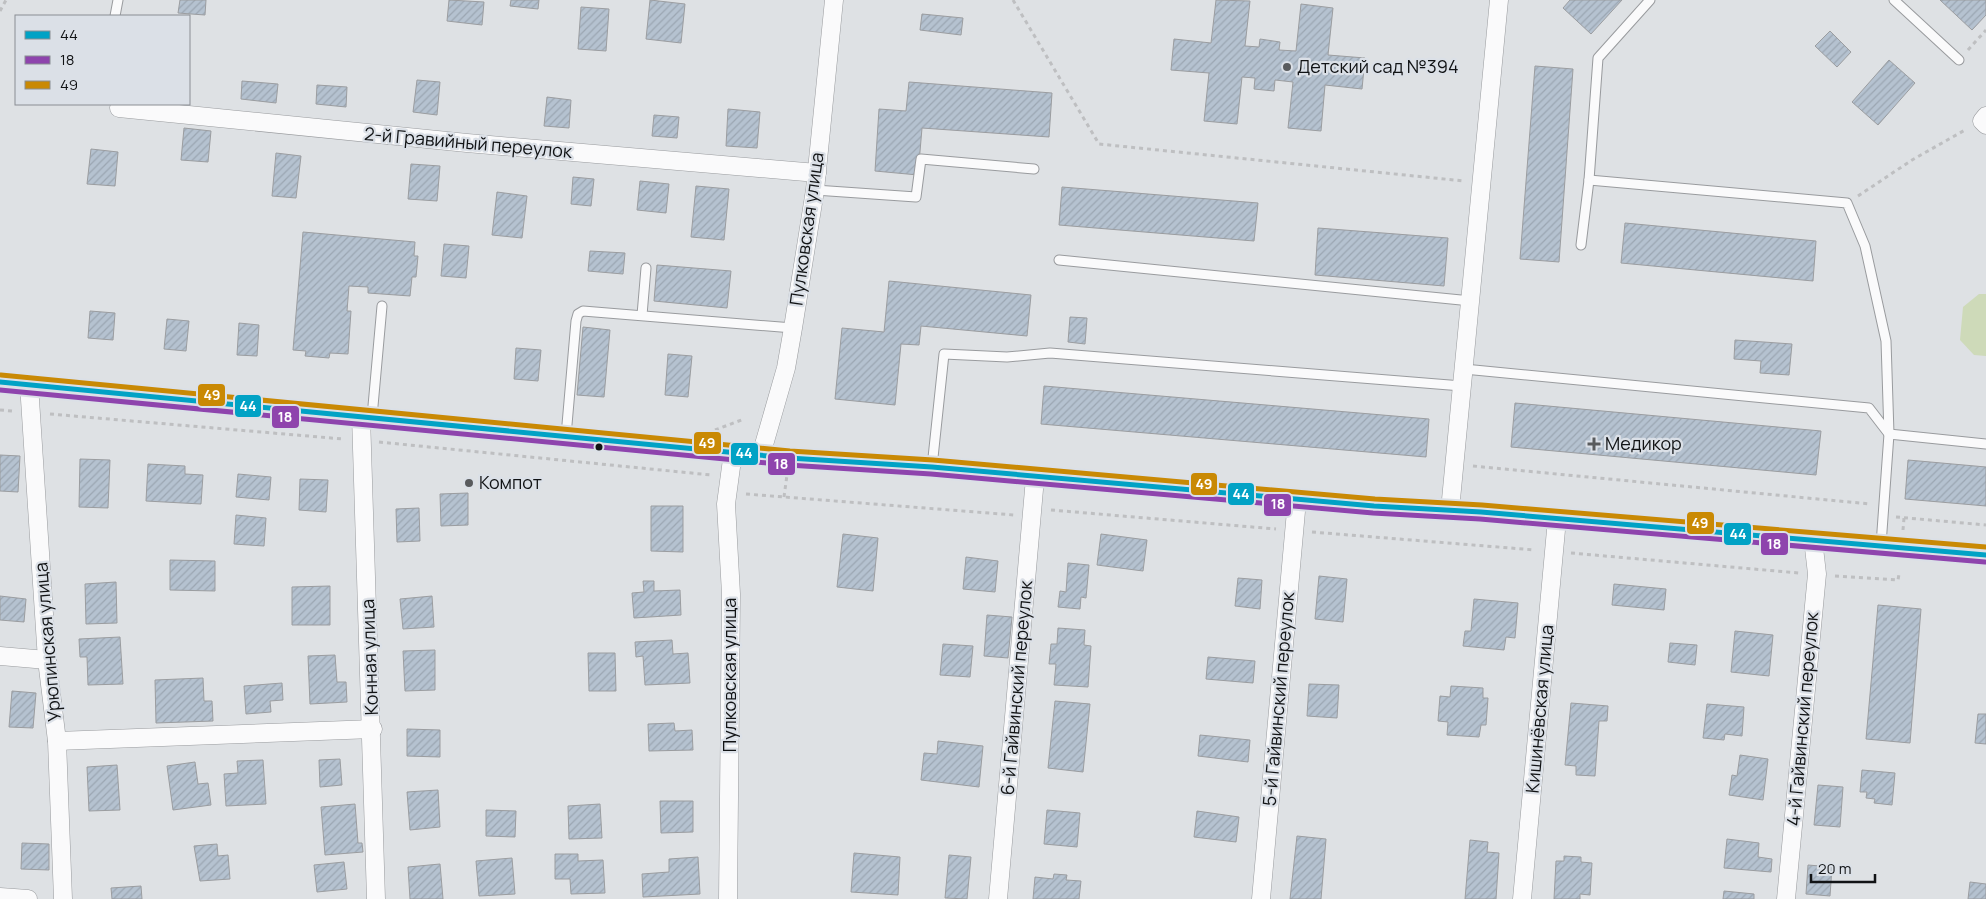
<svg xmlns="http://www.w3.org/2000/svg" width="1986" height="899" font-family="Manrope,sans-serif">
  <defs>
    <pattern id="building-hatch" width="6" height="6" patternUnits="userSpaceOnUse" patternTransform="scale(1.25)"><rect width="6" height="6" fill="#b5c2d0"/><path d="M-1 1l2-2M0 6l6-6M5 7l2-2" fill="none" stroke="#9ba6b2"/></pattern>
  </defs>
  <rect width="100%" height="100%" fill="#dee1e4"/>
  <!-- green -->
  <path fill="#cedab9" d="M1979,294H1986V356L1974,355L1960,340L1963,307Z"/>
  <!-- building -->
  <g fill="url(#building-hatch)" stroke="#9b9da0">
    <path d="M180,0H206L205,15L178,13Z"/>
    <path d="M449,0L484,2L482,25L447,21Z"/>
    <path d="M511,0H539L538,9L510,6Z"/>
    <path d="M650,0L685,4L681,43L646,39Z"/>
    <path d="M1216,0L1250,1L1245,46L1259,47L1260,39L1280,42L1279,50L1296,51L1301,4L1333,8L1328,55L1365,58L1362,89L1325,85L1321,131L1288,128L1293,82L1275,80L1274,91L1254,89L1255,78L1242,77L1237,124L1204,121L1209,73L1171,70L1174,39L1211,43Z"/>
    <path d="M1570,0H1622L1591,34L1563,8Z"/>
    <path d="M1940,0H1986V15L1972,30Z"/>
    <path d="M581,7L609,9L606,51L578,49Z"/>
    <path d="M922,14L963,18L961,35L920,30Z"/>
    <path d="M1830,31L1851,52L1837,67L1815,46Z"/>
    <path d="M1889,60L1915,83L1878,125L1852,102Z"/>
    <path d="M1535,66L1573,69L1559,262L1520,259Z"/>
    <path d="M417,80L440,82L437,115L413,112Z"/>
    <path d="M242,81L278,84L276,103L241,99Z"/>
    <path d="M909,82L1052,93L1049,137L922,128L918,175L875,171L879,109L906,111Z"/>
    <path d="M317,85L347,87L346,107L316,104Z"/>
    <path d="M547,97L571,100L569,128L544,126Z"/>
    <path d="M728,109L760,112L757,148L726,146Z"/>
    <path d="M654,115L679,117L677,138L652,136Z"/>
    <path d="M184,128L211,131L208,162L181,160Z"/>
    <path d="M91,149L118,152L115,186L87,184Z"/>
    <path d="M276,153L301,156L296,198L272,196Z"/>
    <path d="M411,164L440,166L437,201L408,199Z"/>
    <path d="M573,177L594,179L591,206L571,204Z"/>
    <path d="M640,181L669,184L666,213L637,210Z"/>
    <path d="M696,186L729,189L724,240L691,237Z"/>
    <path d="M1062,187L1258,203L1254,241L1059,225Z"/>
    <path d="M497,192L527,196L522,238L492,235Z"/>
    <path d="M1625,223L1816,241L1813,281L1621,263Z"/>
    <path d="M1318,228L1448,238L1444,286L1315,275Z"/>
    <path d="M303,232L415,242L414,256H418L416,277H412L410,296L368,293V287L349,286L347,311H351L348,354L330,353L329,358L305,356L306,351L293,350Z"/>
    <path d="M444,244L469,246L466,278L441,276Z"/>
    <path d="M590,251L625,253L623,274L588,271Z"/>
    <path d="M657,265L731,271L727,308L654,301Z"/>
    <path d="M889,281L1031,295L1027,336L921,326L919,345L901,344L895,405L835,399L842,328L884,332Z"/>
    <path d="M90,311L115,313L113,340L88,338Z"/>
    <path d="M1070,317L1087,318L1085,344L1068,342Z"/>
    <path d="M167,319L189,321L186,351L164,349Z"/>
    <path d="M239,323L259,325L257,356L237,355Z"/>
    <path d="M583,327L610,330L604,397L577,395Z"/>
    <path d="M1735,340L1792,344L1789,375L1760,373L1761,361L1734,359Z"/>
    <path d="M516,348L541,350L538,381L514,379Z"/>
    <path d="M668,354L692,356L688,397L665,395Z"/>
    <path d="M1044,386L1429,419L1426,457L1041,424Z"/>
    <path d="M1515,403L1821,431L1816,475L1511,447Z"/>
    <path d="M0,455L20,456L18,492L0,491Z"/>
    <path d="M80,459L110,460L108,508L79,507Z"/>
    <path d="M1908,460L1986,467V506L1905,499Z"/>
    <path d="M148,464L185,466V474L203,475L201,504L146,501Z"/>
    <path d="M238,474L271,477L269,500L236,497Z"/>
    <path d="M300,479L328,480L326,512L299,510Z"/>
    <path d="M468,493V525L441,526L440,494Z"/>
    <path d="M651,506H683V552L651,551Z"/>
    <path d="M419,508L420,541L397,542L396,509Z"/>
    <path d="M236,515L266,518L264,546L234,544Z"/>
    <path d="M843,534L878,538L873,591L837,587Z"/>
    <path d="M1101,534L1147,540L1143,571L1097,565Z"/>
    <path d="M966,557L998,561L995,592L963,589Z"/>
    <path d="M170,560L215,561V591L170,590Z"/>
    <path d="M1068,563L1089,565L1086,598L1081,597L1080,609L1058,607L1060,591L1066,592Z"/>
    <path d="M1319,576L1347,579L1343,622L1315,619Z"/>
    <path d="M1238,578L1262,580L1260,609L1235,606Z"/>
    <path d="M643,581H654V591L680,590L681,615L634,618L632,593L644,592Z"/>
    <path d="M116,582L117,623L86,624L85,584Z"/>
    <path d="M1614,584L1666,589L1664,610L1612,605Z"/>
    <path d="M330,586V625H292V587Z"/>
    <path d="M0,596L26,599L24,622L0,620Z"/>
    <path d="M432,596L434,627L403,629L400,599Z"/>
    <path d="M1474,599L1518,603L1515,638L1506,637L1504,650L1463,646L1465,631H1471Z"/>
    <path d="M1878,605L1921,609L1910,743L1866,739Z"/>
    <path d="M987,615L1012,617L1008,658L984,656Z"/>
    <path d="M1058,628L1085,630L1084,645L1091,646L1088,687L1054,685L1056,664H1049L1051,644H1057Z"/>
    <path d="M1735,631L1773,635L1769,676L1731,672Z"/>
    <path d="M120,637L123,684L88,685L87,657H80L79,639Z"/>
    <path d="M672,640L673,654L688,653L690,683L645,685L643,656L636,657L635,642Z"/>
    <path d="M1670,643L1697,645L1695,665L1668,662Z"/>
    <path d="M943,644L973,646L970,677L940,675Z"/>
    <path d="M435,650V690L405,691L403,651Z"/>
    <path d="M588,653H615L616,691H589Z"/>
    <path d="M335,655L337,682H346L347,702L310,704L308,656Z"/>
    <path d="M1208,657L1255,661L1253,683L1206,679Z"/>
    <path d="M203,678L204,701H212L213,721L156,723L155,680Z"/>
    <path d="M282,683L283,700L270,701L271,712L246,714L244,686Z"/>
    <path d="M1309,684L1339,685L1337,718L1307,716Z"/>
    <path d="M1451,686L1483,688V698H1488L1486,725H1481L1479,737L1447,735L1448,722L1438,721L1440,696L1450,697Z"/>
    <path d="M12,691L36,693L33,728L9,727Z"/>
    <path d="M1055,701L1090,704L1083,772L1048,768Z"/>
    <path d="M1571,703L1608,706L1607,721H1599L1595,776L1576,775V766L1565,765Z"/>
    <path d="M1707,704L1744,707L1742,736L1725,734L1724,740L1703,738Z"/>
    <path d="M1978,714H1986V744L1975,743Z"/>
    <path d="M674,723L675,731L692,730L693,750L649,751L648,724Z"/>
    <path d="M407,729L440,730V757L407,756Z"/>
    <path d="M1200,735L1250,740L1248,762L1198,756Z"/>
    <path d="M938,741L983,746L979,787L921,780L924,753L937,754Z"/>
    <path d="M1740,755L1768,759L1763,800L1729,795L1732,775L1737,776Z"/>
    <path d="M340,759L342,785L320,787L319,760Z"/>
    <path d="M263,760L266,804L226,806L224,774L238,773L237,761Z"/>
    <path d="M195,762L198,784L208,783L211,805L173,810L167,766Z"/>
    <path d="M117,765L120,810L89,811L87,767Z"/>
    <path d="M1862,770L1895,773L1892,805L1874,803L1875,799L1866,798L1867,792H1860Z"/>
    <path d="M1818,785L1843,787L1840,827L1814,825Z"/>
    <path d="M438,790L440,827L410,830L407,792Z"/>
    <path d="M660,801H693V832L661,833Z"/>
    <path d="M355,804L358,843H362L363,852L325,855L321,807Z"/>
    <path d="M600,804L602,838L569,839L568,806Z"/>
    <path d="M486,810L516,811L515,837L486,836Z"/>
    <path d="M1047,810L1080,813L1077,847L1044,844Z"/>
    <path d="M1197,811L1239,817L1236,842L1194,837Z"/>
    <path d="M1297,836L1326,839L1321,899H1290Z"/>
    <path d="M1727,839L1759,843L1758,857L1772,859L1771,872L1724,868Z"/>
    <path d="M1470,840L1488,842L1487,852L1499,853L1496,899H1465Z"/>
    <path d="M22,843L49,844V870L21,869Z"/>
    <path d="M217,844L218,856L228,855L230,879L200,881L194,846Z"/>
    <path d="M854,853L900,857L898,895L851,892Z"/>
    <path d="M555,854H578V861L603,860L605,893L571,894L570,879H555Z"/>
    <path d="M949,855L971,857L967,899L945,898Z"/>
    <path d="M1564,856L1581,857V862L1592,863L1590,895L1580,894V899H1554L1556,861H1564Z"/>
    <path d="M698,857L700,894L643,897L642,874L669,872V859Z"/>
    <path d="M512,858L515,894L479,896L476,861Z"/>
    <path d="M344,862L347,889L317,892L314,865Z"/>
    <path d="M440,864L443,899H410L408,867Z"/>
    <path d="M1808,865L1832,867L1830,896L1806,894Z"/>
    <path d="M1054,874L1067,875L1066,880L1081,881L1079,899H1033L1035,877L1053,879Z"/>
    <path d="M1970,882L1986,884V899H1968Z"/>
    <path d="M141,886L142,899H112L111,888Z"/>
    <path d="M1724,891L1754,894V899H1723Z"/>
  </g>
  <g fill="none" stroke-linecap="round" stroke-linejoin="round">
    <defs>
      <g id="service">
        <path d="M1894,0L1959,60"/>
        <path d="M115,16L118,0"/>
        <path d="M1589,180L1847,203L1865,246L1886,341L1889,434L1881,545"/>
        <path d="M815,190L916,197L921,159L1034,169"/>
        <path d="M1581,245L1589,180L1598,58L1650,0"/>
        <path d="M1059,260L1471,301"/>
        <path d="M642,315L646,268"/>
        <path d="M1464,369L1869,408L1889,434L1986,444"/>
        <path d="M372,417L382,306"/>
        <path d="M566,436L576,321L578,314L583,311L793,328"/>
        <path d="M932,467L944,354L1007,357L1050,353L1462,386"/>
      </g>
      <g id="minor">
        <path d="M119,108L467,143L817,173"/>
        <path d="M1986,116L1982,121L1986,125"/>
        <path d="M0,382L789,458L932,467L1374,506L1481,512L1986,555"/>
        <path d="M29,384L47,660L57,741L63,899"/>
        <path d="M361,416L376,899"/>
        <path d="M761,455L786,368L793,328L815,190L834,0"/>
        <path d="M1450,510L1499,0"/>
        <path d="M0,656L47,660"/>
        <path d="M57,741L373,729"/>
        <path d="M0,897L28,899"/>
        <path d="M728,899L731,594L726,504L733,452"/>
        <path d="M998,899L1035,478"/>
        <path d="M1261,899L1297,500"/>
        <path d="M1522,899L1557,519"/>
        <path d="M1786,899L1817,574L1813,539"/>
      </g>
    </defs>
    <!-- service casing -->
    <use href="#service" stroke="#999b9e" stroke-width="11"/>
    <!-- minor casing -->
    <use href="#minor" stroke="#999b9e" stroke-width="19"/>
    <!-- path -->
    <g stroke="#bebfc1" stroke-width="3" stroke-dasharray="4 4" stroke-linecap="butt">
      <path d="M1013,0L1099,144L1464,181"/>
      <path d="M0,11L6,0"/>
      <path d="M1968,50L1986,30"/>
      <path d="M1858,196L1912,160L1965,130"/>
      <path d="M0,410L12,411"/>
      <path d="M50,414L343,439"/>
      <path d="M715,430L744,419"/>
      <path d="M379,442L711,475"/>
      <path d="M1473,466L1870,504"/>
      <path d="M746,494L1014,515"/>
      <path d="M784,497L787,475"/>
      <path d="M1051,510L1276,529"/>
      <path d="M1896,517L1986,525"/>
      <path d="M1903,530L1904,518"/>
      <path d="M1312,532L1535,550"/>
      <path d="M1571,553L1799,573"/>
      <path d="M1835,576L1898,580L1899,574"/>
    </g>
    <!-- service -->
    <use href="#service" stroke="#fafafb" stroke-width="9"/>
    <!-- minor -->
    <use href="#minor" stroke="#fafafb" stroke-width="18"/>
    <defs>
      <path id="bus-1" d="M0,382L789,458L932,467L1374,506L1481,512L1986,555"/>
      <path id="bus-2" d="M0,390L788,465L931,474L1373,513L1480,519L1985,562"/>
      <path id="bus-3" d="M1,375L790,451L933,460L1375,499L1482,505L1986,547"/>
    </defs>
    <!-- bus-1 casing -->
    <use href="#bus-1" stroke="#dbe0e7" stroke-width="9"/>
    <!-- bus-2 casing -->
    <use href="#bus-2" stroke="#dbe0e7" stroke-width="9"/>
    <!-- bus-3 casing -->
    <use href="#bus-3" stroke="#dbe0e7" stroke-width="9"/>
    <!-- bus-1 -->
    <use href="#bus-1" stroke="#01a2c5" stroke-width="5"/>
    <!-- bus-2 -->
    <use href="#bus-2" stroke="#8e44ad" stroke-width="5"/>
    <!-- bus-3 -->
    <use href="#bus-3" stroke="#c98904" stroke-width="5"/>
  </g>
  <!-- markers -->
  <g fill="#595b5d" stroke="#dbe0e7" stroke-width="2">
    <circle cx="1287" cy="67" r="5"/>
    <path d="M1591.5 436.5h5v5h5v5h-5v5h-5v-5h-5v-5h5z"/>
    <circle cx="469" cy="483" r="5"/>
  </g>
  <circle fill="#111315" stroke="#dbe0e7" stroke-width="2" cx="599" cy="447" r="4.5"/>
  <g text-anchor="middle" stroke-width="4.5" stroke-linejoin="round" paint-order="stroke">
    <!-- poi labels -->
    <g font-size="18" fill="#111315" stroke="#dbe0e7" text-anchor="start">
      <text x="1297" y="73">Детский сад №394</text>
      <text x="1605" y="450">Медикор</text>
      <text x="479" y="489">Компот</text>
    </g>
    <!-- street labels -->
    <g font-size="18" fill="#111315" stroke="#dbe0e7">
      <text transform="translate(468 143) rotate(5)" y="6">2-й Гравийный переулок</text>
      <text transform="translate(807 229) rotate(-82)" y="6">Пулковская улица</text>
      <text transform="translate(48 642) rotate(-95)" y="6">Урюпинская улица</text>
      <text transform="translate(370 657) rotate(-92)" y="6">Конная улица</text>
      <text transform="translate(730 675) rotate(-90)" y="6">Пулковская улица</text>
      <text transform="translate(1017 688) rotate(-85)" y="6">6-й Гайвинский переулок</text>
      <text transform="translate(1279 699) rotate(-85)" y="6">5-й Гайвинский переулок</text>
      <text transform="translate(1540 709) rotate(-85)" y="6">Кишинёвская улица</text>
      <text transform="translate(1803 719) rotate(-85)" y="6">4-й Гайвинский переулок</text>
    </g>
  </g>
  <g stroke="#dbe0e7" stroke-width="2">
    <rect x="197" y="383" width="29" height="24" rx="5" fill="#c98904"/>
    <rect x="234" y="394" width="28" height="24" rx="5" fill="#01a2c5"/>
    <rect x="271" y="405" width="29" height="24" rx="5" fill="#8e44ad"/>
    <rect x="693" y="431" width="29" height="24" rx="5" fill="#c98904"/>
    <rect x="730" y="442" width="29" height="24" rx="5" fill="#01a2c5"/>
    <rect x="767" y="452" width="29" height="24" rx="5" fill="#8e44ad"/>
    <rect x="1190" y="472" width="28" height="24" rx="5" fill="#c98904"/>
    <rect x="1227" y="482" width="28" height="24" rx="5" fill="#01a2c5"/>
    <rect x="1263" y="493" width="29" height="24" rx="5" fill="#8e44ad"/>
    <rect x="1686" y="511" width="29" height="24" rx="5" fill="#c98904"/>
    <rect x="1723" y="522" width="29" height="24" rx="5" fill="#01a2c5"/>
    <rect x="1760" y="532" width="29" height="24" rx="5" fill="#8e44ad"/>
  </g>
  <g font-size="14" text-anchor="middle" font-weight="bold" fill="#fff">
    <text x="212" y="400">49</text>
    <text x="248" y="411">44</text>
    <text x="285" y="422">18</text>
    <text x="707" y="448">49</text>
    <text x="744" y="458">44</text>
    <text x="781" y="469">18</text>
    <text x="1204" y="489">49</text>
    <text x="1241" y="499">44</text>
    <text x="1278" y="509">18</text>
    <text x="1700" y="528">49</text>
    <text x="1738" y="539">44</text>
    <text x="1774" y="549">18</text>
  </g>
  <!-- legend -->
  <rect x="15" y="15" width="175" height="90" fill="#dbe0e7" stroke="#8a8e93"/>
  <rect x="25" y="31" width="25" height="8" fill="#01a2c5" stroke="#8a8e93"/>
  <text x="60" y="40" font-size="15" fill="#111315">44</text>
  <rect x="25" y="56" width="25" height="8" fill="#8e44ad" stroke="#8a8e93"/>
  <text x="60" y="65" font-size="15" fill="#111315">18</text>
  <rect x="25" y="81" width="25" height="8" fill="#c98904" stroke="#8a8e93"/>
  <text x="60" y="90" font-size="15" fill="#111315">49</text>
  <!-- scale -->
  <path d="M1811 874v8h64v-8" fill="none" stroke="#111315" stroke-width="2.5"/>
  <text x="1818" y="874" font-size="15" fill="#111315" stroke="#dbe0e7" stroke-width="4" paint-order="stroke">20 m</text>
</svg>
